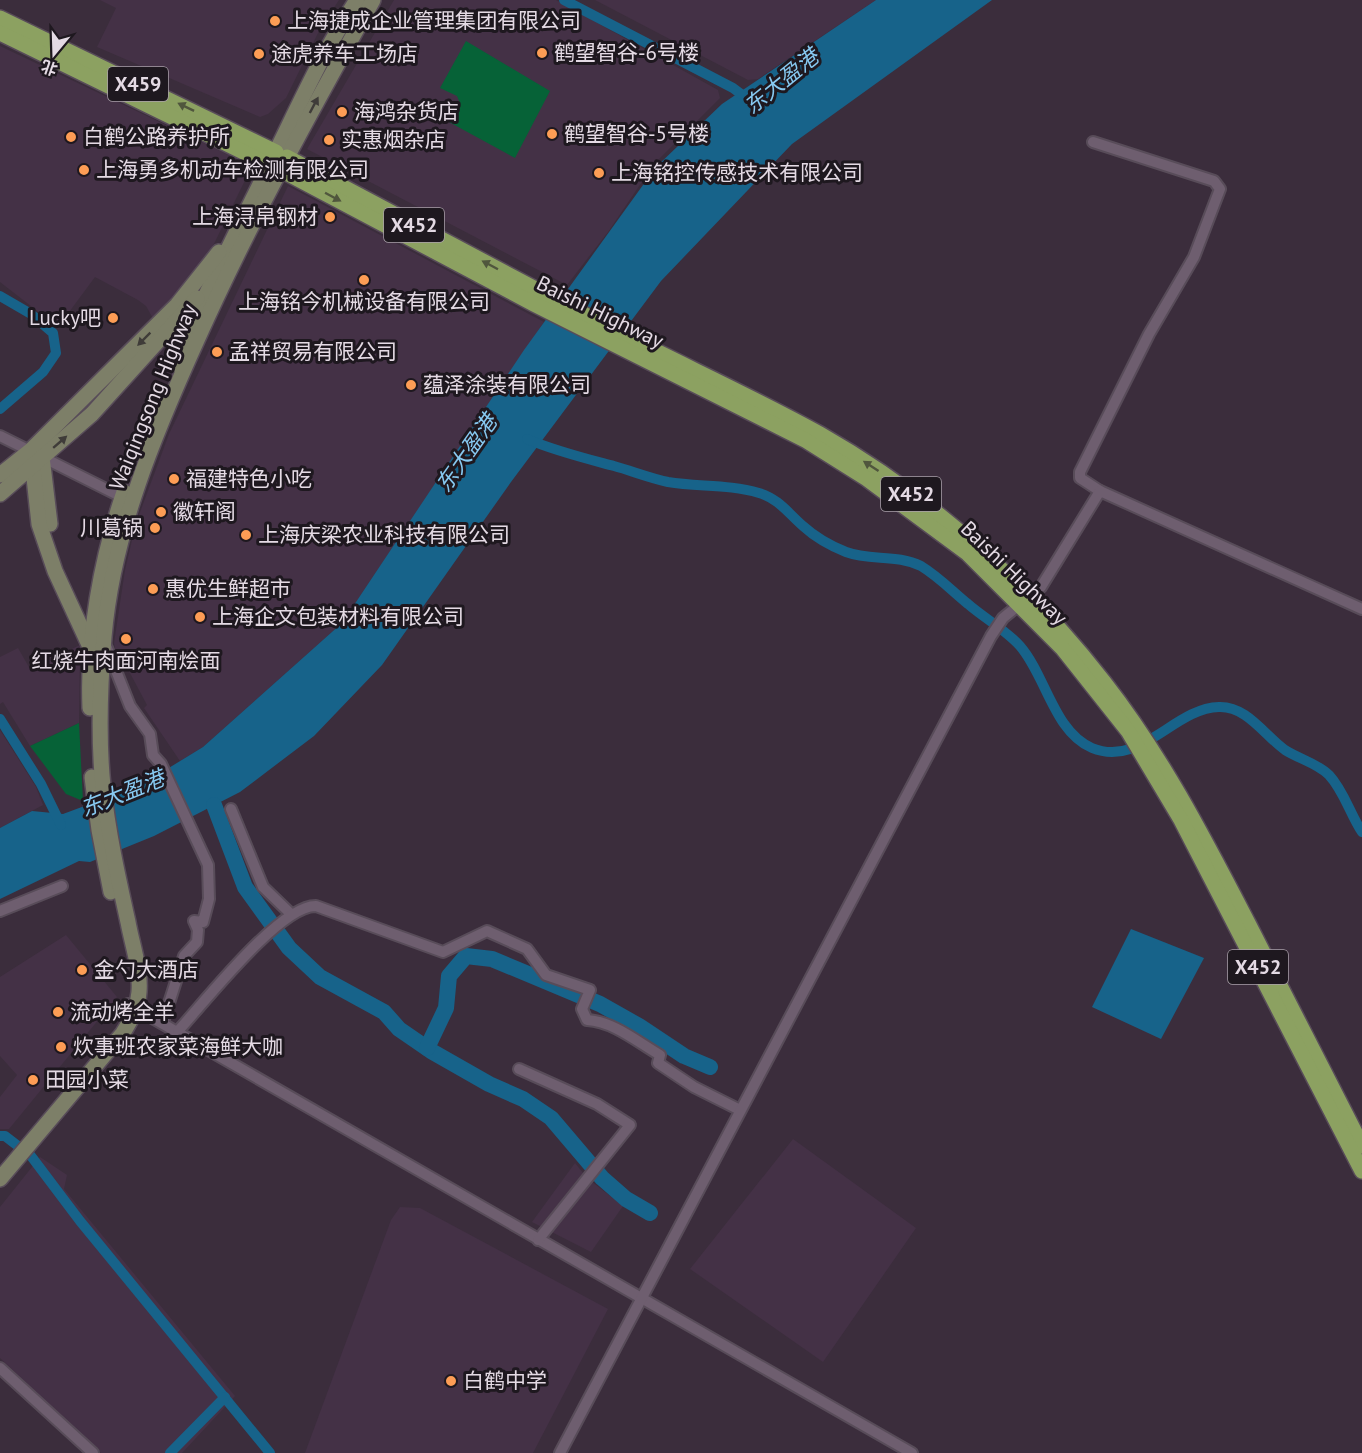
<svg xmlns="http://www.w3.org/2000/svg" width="1362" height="1453" font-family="'PT Sans','Noto Sans SC',sans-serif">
  <rect width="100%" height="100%" fill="#3b2d3c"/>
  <!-- built -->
  <g fill="#443146">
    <path d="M100,0H339L320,29L286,98L268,114L260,117L97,47L116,8Z"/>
    <path d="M394,0H556L718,90L720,98L654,164L608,232L567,285L307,149Z"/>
    <path d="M595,0H876L758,79L748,80Z"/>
    <path d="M0,46L252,166L210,252L155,322L146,306L138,300L95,277L58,327L0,282Z"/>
    <path d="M288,186L544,322L342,623L203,747L180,761L144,708L147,705L123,660L117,658L114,643L125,570L136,523L169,434Z"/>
    <path d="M80,645L79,723L30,746L3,702L0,704V657L18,648L30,669Z"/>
    <path d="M0,730L36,787L43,805L0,828Z"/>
    <path d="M66,935L117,997L9,1129H0V1097L17,1075L0,1056V977Z"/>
    <path d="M793,1139L916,1228L823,1362L690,1269Z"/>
    <path d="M40,1157L67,1175L64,1189L235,1396L182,1453H101L0,1358V1207Z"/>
    <path d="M575,1163L587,1178L623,1206L591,1252L532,1222Z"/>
    <path d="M400,1207L420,1208L608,1309L533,1453H305L391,1220Z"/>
  </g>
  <!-- green -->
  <g fill="#066237">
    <path d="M466,41L550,91L515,158L449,122L460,103L457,96L440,88Z"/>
    <path d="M79,723L83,801L66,794L30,746Z"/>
  </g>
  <!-- water -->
  <g fill="#17638a">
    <path d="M876,0H992L792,144L661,281L511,482L382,665L314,736L240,792L154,836L90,862L79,861L0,899V828L32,811L63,814L141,785L203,747L342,623L524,350L656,167L722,104Z"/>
    <path d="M1131,929L1204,958L1161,1039L1092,1007Z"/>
  </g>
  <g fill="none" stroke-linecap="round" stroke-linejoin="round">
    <!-- canal -->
    <g stroke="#17638a" stroke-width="10">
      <path d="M564,0L733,88L749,100"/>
      <path d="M0,296L31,314L53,333L56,353L43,372L0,409"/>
      <path d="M527,439C555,451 584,458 614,466C632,471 650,478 668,482C698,487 729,484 759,493C779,499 788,513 803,526C815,537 831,546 846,552C870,561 897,554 921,566C939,577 952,591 968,604C984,618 1006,630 1020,646C1046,676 1054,732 1092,748C1141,768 1174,708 1219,707C1247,706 1264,735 1285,750C1299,759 1317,763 1329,775C1344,791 1350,814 1362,832"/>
      <path d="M0,719L41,784L61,825"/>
      <path d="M0,1136H5L31,1156L80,1221L270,1453"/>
      <path d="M170,1453L225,1397"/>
    </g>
    <!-- river -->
    <g stroke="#17638a" stroke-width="16">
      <path d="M214,805L245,887L289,948L320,977L384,1012L399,1029L431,1051L489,1084L523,1099L551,1118L602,1178L626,1199L650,1213"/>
      <path d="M427,1048L446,1008L449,976L466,956L492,959L600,1004L639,1026L684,1056L710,1067"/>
    </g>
    <defs>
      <g id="minor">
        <path d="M1093,142L1214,181L1220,189L1194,257L1149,334L1080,472V478L1100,491"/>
        <path d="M0,436L126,499"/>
        <path d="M107,648L130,706L150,734L153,755L161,764L208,865L209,899L203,922L194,921L198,930L197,942L184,956L163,1022"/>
        <path d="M231,809L263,887L291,914"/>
        <path d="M0,911L62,886"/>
        <path d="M128,1004L912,1453"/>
        <path d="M178,1031C204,1003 280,905 316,906L443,952L487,931L527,949L546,975L590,990L582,1009L587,1020C613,1021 639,1043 660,1055L658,1063L694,1087L740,1110"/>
        <path d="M519,1069L597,1104L630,1125L538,1240"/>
        <path d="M0,1368L93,1453"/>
        <path d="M560,1453L991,636L1003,618L1041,587L1100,491L1362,609"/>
      </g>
      <g id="secondary">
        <path d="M174,364C204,296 237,231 269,166C297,110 322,52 357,0"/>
        <path d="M139,450L158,403"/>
        <path d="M42,457L50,524"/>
        <path d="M32,459L39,524L55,571L91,649"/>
        <path d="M0,475L31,450L177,305L219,252"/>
        <path d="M0,494L92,414L197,298"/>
        <path d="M90,708C87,637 101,559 124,492"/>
        <path d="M92,777L99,830L111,892"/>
        <path d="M0,1179L123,1033C131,1020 138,1008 139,992C141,969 132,944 128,922C118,877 108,832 103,786C98,737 100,686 104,637C113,532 155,433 198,338C250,222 311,111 373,0"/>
      </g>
      <g id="primary">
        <path d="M0,18L276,152"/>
        <path d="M0,33L270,165"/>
        <path d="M287,157C397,216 506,274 616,331C684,366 753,397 820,434C929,496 1027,583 1104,682C1162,756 1205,840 1248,923C1286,997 1324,1072 1362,1146"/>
        <path d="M281,170L534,304L805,440L867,479L967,553L1063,649L1128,731L1181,820L1362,1171"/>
      </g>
    </defs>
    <!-- minor casing -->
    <use href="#minor" stroke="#584c59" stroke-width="14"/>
    <!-- secondary casing -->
    <use href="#secondary" stroke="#584c59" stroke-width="18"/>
    <!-- primary casing -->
    <use href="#primary" stroke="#584c59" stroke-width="18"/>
    <!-- minor -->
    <use href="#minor" stroke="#6e5e6f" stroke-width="10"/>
    <!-- secondary -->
    <use href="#secondary" stroke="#7d7f68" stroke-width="15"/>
    <!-- primary -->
    <use href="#primary" stroke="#8ca161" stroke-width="15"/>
  </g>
  <!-- one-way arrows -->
  <defs><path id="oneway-solid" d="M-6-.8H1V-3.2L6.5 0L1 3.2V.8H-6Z" transform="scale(1.5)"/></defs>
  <g fill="#3f3c39">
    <use href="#oneway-solid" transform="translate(314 105) rotate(-62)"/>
    <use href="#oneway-solid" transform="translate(144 339) rotate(135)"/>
    <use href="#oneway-solid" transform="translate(60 442) rotate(-41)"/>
  </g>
  <g fill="#50563d">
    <use href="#oneway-solid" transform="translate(186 107) rotate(-154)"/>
    <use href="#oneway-solid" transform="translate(333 197) rotate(28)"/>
    <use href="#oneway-solid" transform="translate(490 265) rotate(-152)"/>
    <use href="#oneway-solid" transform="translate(871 466) rotate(-147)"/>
  </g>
  <!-- markers -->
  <g fill="#fd9d55" stroke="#1e181f" stroke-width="2">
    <circle cx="275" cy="21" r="6"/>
    <circle cx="542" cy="53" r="6"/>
    <circle cx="259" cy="54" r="6"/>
    <circle cx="342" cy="112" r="6"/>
    <circle cx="552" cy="134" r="6"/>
    <circle cx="71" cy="137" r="6"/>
    <circle cx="329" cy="140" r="6"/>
    <circle cx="84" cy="170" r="6"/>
    <circle cx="599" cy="173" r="6"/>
    <circle cx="330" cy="217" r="6"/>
    <circle cx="364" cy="280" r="6"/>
    <circle cx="113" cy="318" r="6"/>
    <circle cx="217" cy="352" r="6"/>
    <circle cx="411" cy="385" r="6"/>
    <circle cx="174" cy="479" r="6"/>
    <circle cx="161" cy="512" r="6"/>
    <circle cx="155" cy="528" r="6"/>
    <circle cx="246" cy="535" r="6"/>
    <circle cx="153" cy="589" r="6"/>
    <circle cx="200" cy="617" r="6"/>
    <circle cx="126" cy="639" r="6"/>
    <circle cx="82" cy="970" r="6"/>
    <circle cx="58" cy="1012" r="6"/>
    <circle cx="61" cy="1047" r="6"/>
    <circle cx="33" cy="1080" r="6"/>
    <circle cx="451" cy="1381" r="6"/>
  </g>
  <g text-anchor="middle" stroke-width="6" stroke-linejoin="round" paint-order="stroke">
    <!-- shield labels -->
    <g fill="#1e181f" stroke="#a9a0a9" stroke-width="1.5">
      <rect x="108" y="67" width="60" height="34" rx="4.5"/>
      <rect x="384" y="208" width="60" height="34" rx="4.5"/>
      <rect x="881" y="477" width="60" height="34" rx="4.5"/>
      <rect x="1228" y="950" width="60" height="34" rx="4.5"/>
    </g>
    <g font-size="20" font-weight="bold" fill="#e4dae4">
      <text x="138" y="91">X459</text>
      <text x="414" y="232">X452</text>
      <text x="911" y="501">X452</text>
      <text x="1258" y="974">X452</text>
    </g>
    <!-- poi labels -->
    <g font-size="21" fill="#e4dae4" stroke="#1e181f" text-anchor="start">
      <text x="287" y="28">上海捷成企业管理集团有限公司</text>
      <text x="554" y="60">鹤望智谷-6号楼</text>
      <text x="271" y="61">途虎养车工场店</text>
      <text x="354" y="119">海鸿杂货店</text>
      <text x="564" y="141">鹤望智谷-5号楼</text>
      <text x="83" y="144">白鹤公路养护所</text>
      <text x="341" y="147">实惠烟杂店</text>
      <text x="96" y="177">上海勇多机动车检测有限公司</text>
      <text x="611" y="180">上海铭控传感技术有限公司</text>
      <text x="318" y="224" text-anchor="end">上海浔帛钢材</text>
      <text x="364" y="309" text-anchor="middle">上海铭今机械设备有限公司</text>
      <text x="101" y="325" text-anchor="end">Lucky吧</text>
      <text x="229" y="359">孟祥贸易有限公司</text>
      <text x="423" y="392">蕴泽涂装有限公司</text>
      <text x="186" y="486">福建特色小吃</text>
      <text x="173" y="519">徽轩阁</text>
      <text x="143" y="535" text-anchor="end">川葛锅</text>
      <text x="258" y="542">上海庆梁农业科技有限公司</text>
      <text x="165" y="596">惠优生鲜超市</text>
      <text x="212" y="624">上海企文包装材料有限公司</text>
      <text x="126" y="668" text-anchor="middle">红烧牛肉面河南烩面</text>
      <text x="94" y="977">金勺大酒店</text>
      <text x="70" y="1019">流动烤全羊</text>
      <text x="73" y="1054">炊事班农家菜海鲜大咖</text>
      <text x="45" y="1087">田园小菜</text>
      <text x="463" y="1388">白鹤中学</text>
    </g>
    <!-- street labels -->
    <g font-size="21" fill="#e4dae4" stroke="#1e181f">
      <text transform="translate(600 312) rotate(26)" y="7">Baishi Highway</text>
      <text transform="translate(153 397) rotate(-68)" y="7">Waiqingsong Highway</text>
      <text transform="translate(1014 573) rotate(44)" y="7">Baishi Highway</text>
    </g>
    <!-- water labels -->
    <g font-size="22" font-style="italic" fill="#87c9f1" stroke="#1e181f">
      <text transform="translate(781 81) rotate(-39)" y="8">东大盈港</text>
      <text transform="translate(466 453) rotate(-55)" y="8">东大盈港</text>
      <text transform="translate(122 793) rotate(-22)" y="8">东大盈港</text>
    </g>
  </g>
  <!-- north arrow -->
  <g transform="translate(54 54) rotate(199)" stroke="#1e181f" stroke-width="4.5" paint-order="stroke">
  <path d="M0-4.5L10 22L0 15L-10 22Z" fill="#e4dae4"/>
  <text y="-9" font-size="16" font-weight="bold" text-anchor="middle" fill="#e4dae4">北</text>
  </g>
</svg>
